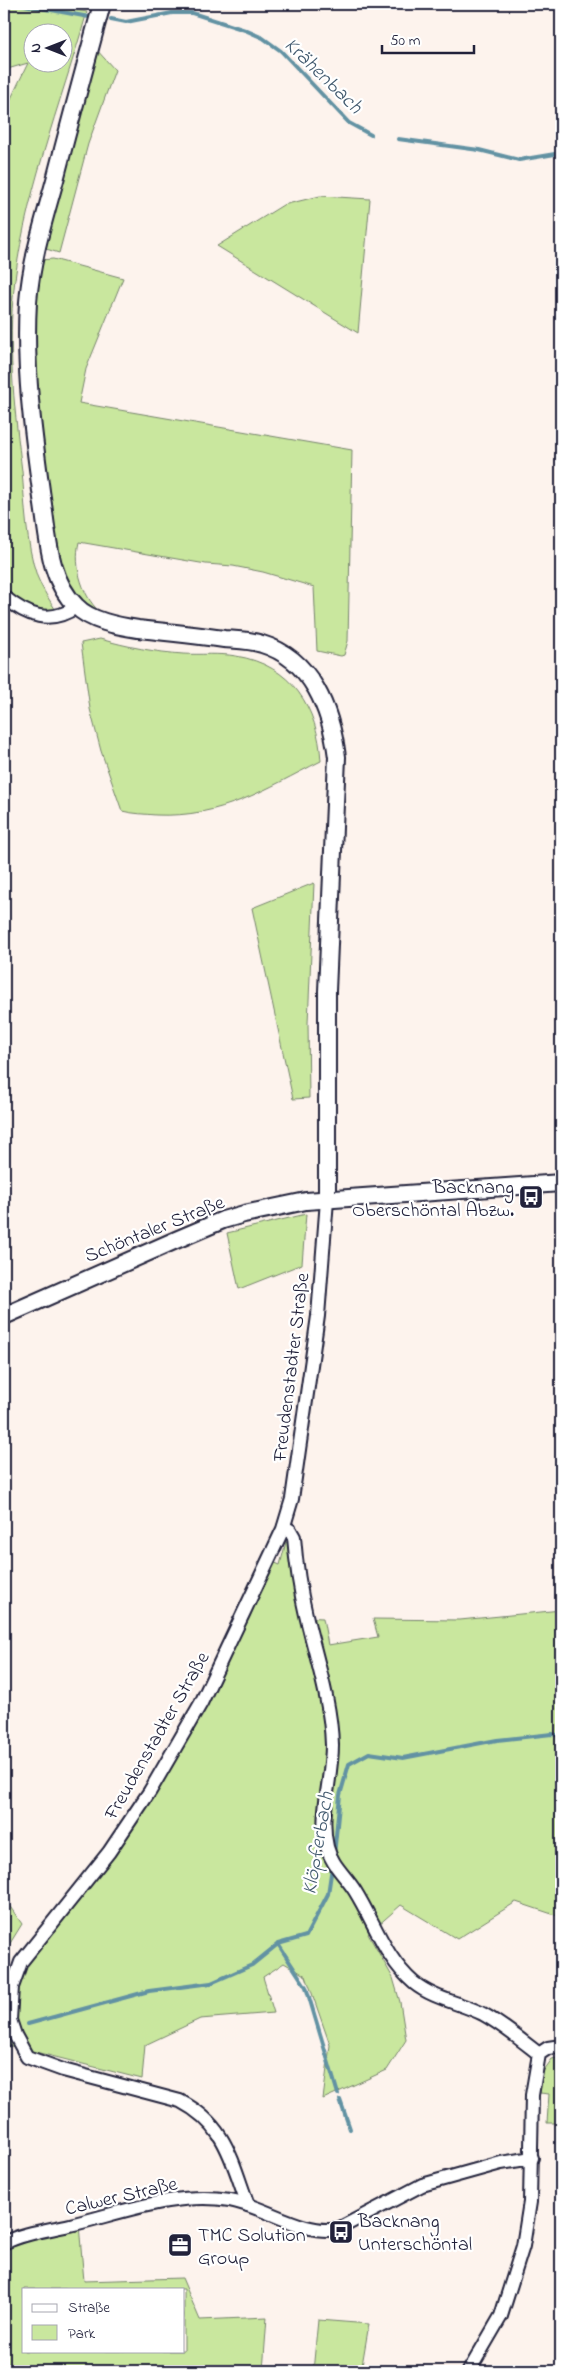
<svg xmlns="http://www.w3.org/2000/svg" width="565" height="2375" font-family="'Indie Flower',sans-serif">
  <rect width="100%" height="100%" fill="#fdf3ed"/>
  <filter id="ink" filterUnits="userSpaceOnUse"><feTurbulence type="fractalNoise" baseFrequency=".02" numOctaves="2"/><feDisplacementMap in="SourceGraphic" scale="10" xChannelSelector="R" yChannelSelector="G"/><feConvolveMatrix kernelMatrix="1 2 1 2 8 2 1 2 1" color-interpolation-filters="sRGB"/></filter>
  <g filter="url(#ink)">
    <!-- green -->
    <g fill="#c9e79e" stroke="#76846c" fill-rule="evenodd">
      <path d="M4,4H42L87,12C61,103 21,204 13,298C8,355 15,414 22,471C25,505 26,544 37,576C42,589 50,601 57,612H39L4,595V113L28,63L4,70ZM32,32H62V62H32Z"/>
      <path d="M95,48L115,70L88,144L59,253L43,248Z"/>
      <path d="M320,196L370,199L358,333L217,246L283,205Z"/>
      <path d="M53,259L123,278L86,369L79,403L352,450L348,641L344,655L341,656L317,651L314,587L263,572L233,566L206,564L79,542C73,567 83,599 103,615L89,609L70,591L50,530L31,331L40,260Z"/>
      <path d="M100,639C128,647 155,652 183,654C200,655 219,653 236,656C292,665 318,708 321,761C265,789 222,818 156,815C145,814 134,814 122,811L101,751L90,709L81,643Z"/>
      <path d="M314,883L308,1023L309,1098L293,1099L252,908Z"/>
      <path d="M306,1214L302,1264L239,1289L227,1233Z"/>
      <path d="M286,1542L291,1544L302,1617L323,1618L328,1645L378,1637L373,1619L460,1620L561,1610V1917L516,1902L457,1939L401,1905L368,1934L393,1978L400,2002L406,2040L387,2070L323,2099L330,2045L306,1976L284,1963L263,1977L274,2013L200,2019L145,2045L142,2079L12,2046L4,2048V2013L17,2008L18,1988L26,1965L205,1706L250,1617L273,1562L280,1565Z"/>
      <path d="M4,1898L22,1924L4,1953Z"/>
      <path d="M561,2057V2123H547L549,2094L540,2093L542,2073L552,2059Z"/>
      <path d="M79,2225L84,2281L182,2278L200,2320L267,2317L263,2371H4V2248ZM24,2289H184V2351H24Z"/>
      <path d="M318,2320L369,2324L361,2371H313Z"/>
    </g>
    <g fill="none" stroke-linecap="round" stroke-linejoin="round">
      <!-- stream -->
      <g stroke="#6292a3" stroke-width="4">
        <path d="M19,4L89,17"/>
        <path d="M111,19L126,22L172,13H192L245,30L263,38L281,51L349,123L371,135"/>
        <path d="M398,139L479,150L519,160L561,153"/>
        <path d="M334,1855L340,1795L349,1764L369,1753L403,1758L497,1740L552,1734L561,1736"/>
        <path d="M278,1944L306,1987L338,2094"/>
        <path d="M28,2024L149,1991L211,1983L252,1965L278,1944L306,1936L328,1894L332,1867"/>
        <path d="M340,2100L350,2129"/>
      </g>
      <defs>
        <g id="minor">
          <path d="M4,597C27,616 50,625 76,607"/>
          <path d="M284,1527L290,1530L294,1537C296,1563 300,1590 306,1615C316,1658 331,1702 332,1745C332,1779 319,1814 327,1847C332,1866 346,1876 355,1891C375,1923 385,1958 414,1983C434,1999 461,2003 483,2014C503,2025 521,2040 539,2054"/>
          <path d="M248,2205C231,2159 226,2125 180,2101L63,2070L27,2057L15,2035L10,2020L12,1987L21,1962L109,1852L150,1791L201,1703L283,1529L292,1499L318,1316L327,1200"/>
          <path d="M4,2243C23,2233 49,2230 70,2225C121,2213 176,2191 230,2200C264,2206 304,2236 338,2229L422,2185L501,2163L532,2158"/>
          <path d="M469,2371L501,2316L523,2246L530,2202L532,2095L539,2054L548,2048L561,2046"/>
        </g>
        <g id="tertiary">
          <path d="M102,4C86,63 70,121 55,180C44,220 31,261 28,302C24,368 33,433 42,498C48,534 48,579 76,606C90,621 118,626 138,629C167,632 195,635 224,639C236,640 250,640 262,644C312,659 331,710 337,757L327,991V1200"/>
          <path d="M4,1316L176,1240L223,1220L244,1214L306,1201L561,1183"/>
        </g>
      </defs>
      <!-- minor casing -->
      <use href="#minor" stroke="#22223b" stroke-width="16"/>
      <!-- tertiary casing -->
      <use href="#tertiary" stroke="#22223b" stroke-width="20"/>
      <!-- minor -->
      <use href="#minor" stroke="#fff" stroke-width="12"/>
      <!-- tertiary -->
      <use href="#tertiary" stroke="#fff" stroke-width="16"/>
    </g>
  </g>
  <!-- icons -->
  <defs>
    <symbol id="bus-square" viewBox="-11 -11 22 22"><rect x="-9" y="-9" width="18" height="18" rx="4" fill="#22223b" stroke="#fff"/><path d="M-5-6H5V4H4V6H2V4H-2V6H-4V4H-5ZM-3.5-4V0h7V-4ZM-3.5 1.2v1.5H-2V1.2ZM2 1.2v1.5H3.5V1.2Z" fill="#fff"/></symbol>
    <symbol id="office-square" viewBox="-11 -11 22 22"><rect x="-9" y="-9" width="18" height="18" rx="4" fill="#22223b" stroke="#fff"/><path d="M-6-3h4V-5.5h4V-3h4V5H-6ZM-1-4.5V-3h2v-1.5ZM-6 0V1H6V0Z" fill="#fff"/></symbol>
  </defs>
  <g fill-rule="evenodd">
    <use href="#bus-square" x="517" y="1183" width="28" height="28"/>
    <use href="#bus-square" x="327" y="2218" width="28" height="28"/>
    <use href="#office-square" x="166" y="2231" width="28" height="28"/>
  </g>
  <g text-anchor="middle" stroke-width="4.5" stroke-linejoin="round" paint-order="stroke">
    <!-- poi labels -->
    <g font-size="20" fill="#22223b" stroke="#fff" text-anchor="start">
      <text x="514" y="1193" text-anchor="end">Backnang<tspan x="514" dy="23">Oberschöntal Abzw.</tspan></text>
      <text x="358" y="2227">Backnang<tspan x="358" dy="23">Unterschöntal</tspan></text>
      <text x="198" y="2241">TMC Solution<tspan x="198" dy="23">Group</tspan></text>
    </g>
    <!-- street labels -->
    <g font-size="20" fill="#22223b" stroke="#fff">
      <text transform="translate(154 1228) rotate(-22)" y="7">Schöntaler Straße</text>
      <text transform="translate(290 1367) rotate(-83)" y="7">Freudenstadter Straße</text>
      <text transform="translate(156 1735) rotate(-60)" y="7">Freudenstadter Straße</text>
      <text transform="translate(121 2195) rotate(-13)" y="7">Calwer Straße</text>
    </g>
    <!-- water labels -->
    <g font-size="21" font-style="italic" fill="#425a6f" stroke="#fff">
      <text transform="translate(324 75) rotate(44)" y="7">Krähenbach</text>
      <text transform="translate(317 1843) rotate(-80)" y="7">Klöpferbach</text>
    </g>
  </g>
  <!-- margin -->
  <rect width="565" height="2375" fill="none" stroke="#fff" stroke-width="20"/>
  <rect x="10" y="10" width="545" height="2355" fill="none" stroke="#22223b" stroke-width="2" filter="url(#ink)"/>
  <!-- legend -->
  <rect x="22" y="2288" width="162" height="65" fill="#ffffff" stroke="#a7a7b1"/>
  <rect x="32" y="2304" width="25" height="8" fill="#ffffff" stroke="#a7a7b1"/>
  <text x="68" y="2312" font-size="15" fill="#22223b">Straße</text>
  <rect x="32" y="2325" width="25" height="15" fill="#c9e79e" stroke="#a7a7b1"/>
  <text x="68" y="2338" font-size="15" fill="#22223b">Park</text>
  <!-- north arrow -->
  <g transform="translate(48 48) rotate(270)"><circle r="24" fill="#ffffff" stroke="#a7a7b1"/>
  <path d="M0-4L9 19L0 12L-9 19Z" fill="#22223b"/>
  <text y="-8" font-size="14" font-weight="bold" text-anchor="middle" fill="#22223b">N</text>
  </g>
  <!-- scale -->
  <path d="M382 45v8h92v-8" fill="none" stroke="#22223b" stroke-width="2.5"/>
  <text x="390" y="45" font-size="15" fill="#22223b" stroke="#ffffff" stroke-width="4" paint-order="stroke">50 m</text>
</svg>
